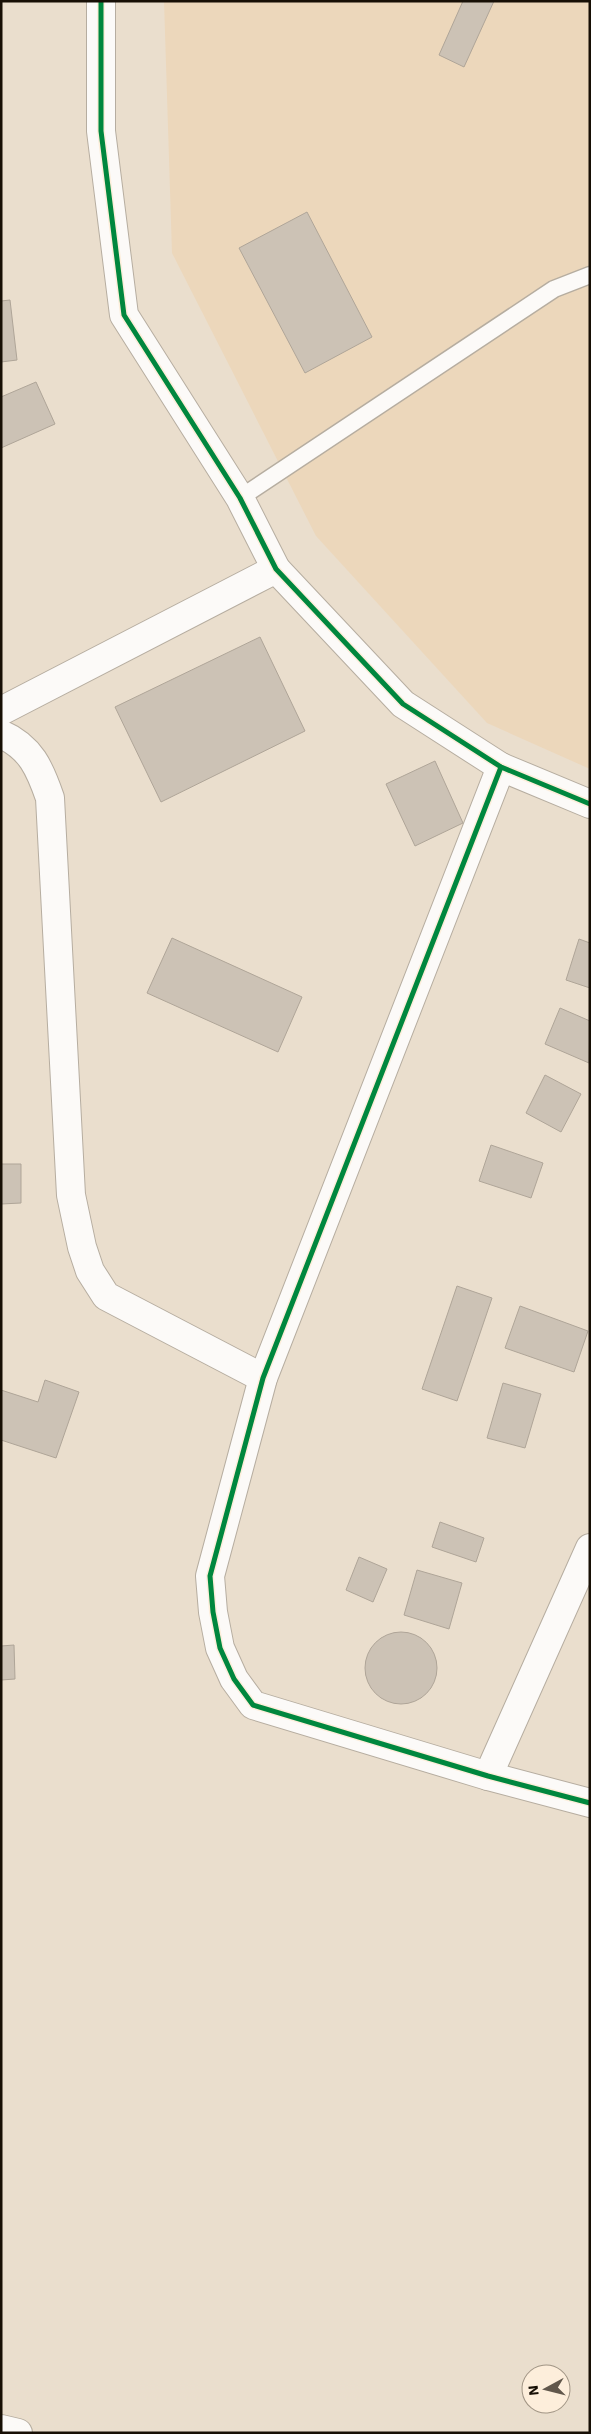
<svg xmlns="http://www.w3.org/2000/svg" width="591" height="2434" font-family="'Work Sans',sans-serif">
  <rect width="100%" height="100%" fill="#eadecd"/>
  <!-- built -->
  <path fill="#ecd7bb" d="M164,1H590V769L487,723L316,536L172,253Z"/>
  <!-- building -->
  <g fill="#ccc2b5" stroke="#afa598">
    <path d="M463,1H494L464,67L439,55Z"/>
    <path d="M307,212L372,337L305,373L239,248Z"/>
    <path d="M10,300L17,360L1,362V301Z"/>
    <path d="M36,382L55,424L1,448V397Z"/>
    <path d="M260,637L305,731L161,802L115,707Z"/>
    <path d="M435,761L463,823L415,846L386,784Z"/>
    <path d="M172,938L302,997L278,1052L147,993Z"/>
    <path d="M579,939L590,943V988L566,980Z"/>
    <path d="M560,1008L590,1021L589,1063L545,1044Z"/>
    <path d="M545,1075L581,1094L561,1132L526,1113Z"/>
    <path d="M491,1145L543,1163L531,1198L479,1181Z"/>
    <path d="M1,1164H21V1203L1,1204Z"/>
    <path d="M457,1286L492,1298L457,1401L422,1389Z"/>
    <path d="M520,1306L588,1331L574,1372L505,1348Z"/>
    <path d="M45,1380L79,1392L56,1458L1,1440V1390L38,1402Z"/>
    <path d="M503,1383L541,1394L525,1448L487,1438Z"/>
    <path d="M440,1522L484,1538L476,1562L432,1547Z"/>
    <path d="M359,1557L387,1569L373,1602L346,1590Z"/>
    <path d="M417,1570L462,1583L449,1629L404,1615Z"/>
    <circle cx="401" cy="1668" r="36"/>
    <path d="M14,1645L15,1679L1,1680V1646Z"/>
  </g>
  <g fill="none" stroke-linecap="round" stroke-linejoin="round">
    <defs>
      <path id="lane" d="M240,498L554,289L590,275"/>
      <g id="street">
        <path d="M101,1V131L124,315L240,498L276,569L403,704L501,767L590,804"/>
        <path d="M1,711L276,569"/>
        <path d="M1,734C31,747 40,769 50,798L71,1195L82,1247L90,1271L106,1296L263,1378"/>
        <path d="M501,767L263,1378L210,1576L213,1612L220,1648L234,1679L253,1705L488,1776L590,1803"/>
        <path d="M488,1776L590,1548"/>
        <path d="M1,2429L18,2433"/>
      </g>
    </defs>
    <!-- lane casing -->
    <use href="#lane" stroke="#b6ada0" stroke-width="19"/>
    <!-- street casing -->
    <use href="#street" stroke="#b6ada0" stroke-width="30"/>
    <!-- lane -->
    <use href="#lane" stroke="#fcfaf8" stroke-width="16"/>
    <!-- street -->
    <use href="#street" stroke="#fcfaf8" stroke-width="28"/>
    <defs>
      <g id="cycleway">
        <path d="M101,1V131L124,315L240,498L276,569L403,704L501,767L590,804"/>
        <path d="M501,767L263,1378L210,1576L213,1612L220,1648L234,1679L253,1705L488,1776L590,1803"/>
      </g>
    </defs>
    <!-- cycleway casing -->
    <use href="#cycleway" stroke="#fdeedb" stroke-width="8"/>
    <!-- cycleway -->
    <use href="#cycleway" stroke="#00873e" stroke-width="5"/>
  </g>
  <!-- border -->
  <rect width="591" height="2434" fill="none" stroke="#170f05" stroke-width="5"/>
  <!-- north arrow -->
  <g transform="translate(546 2389) rotate(263)"><circle r="24" fill="#fdeedb" stroke="#a19585"/>
  <path d="M0-4L9 19L0 12L-9 19Z" fill="#61574b"/>
  <text y="-8" font-size="14" font-weight="bold" text-anchor="middle" fill="#170f05">N</text>
  </g>
</svg>
